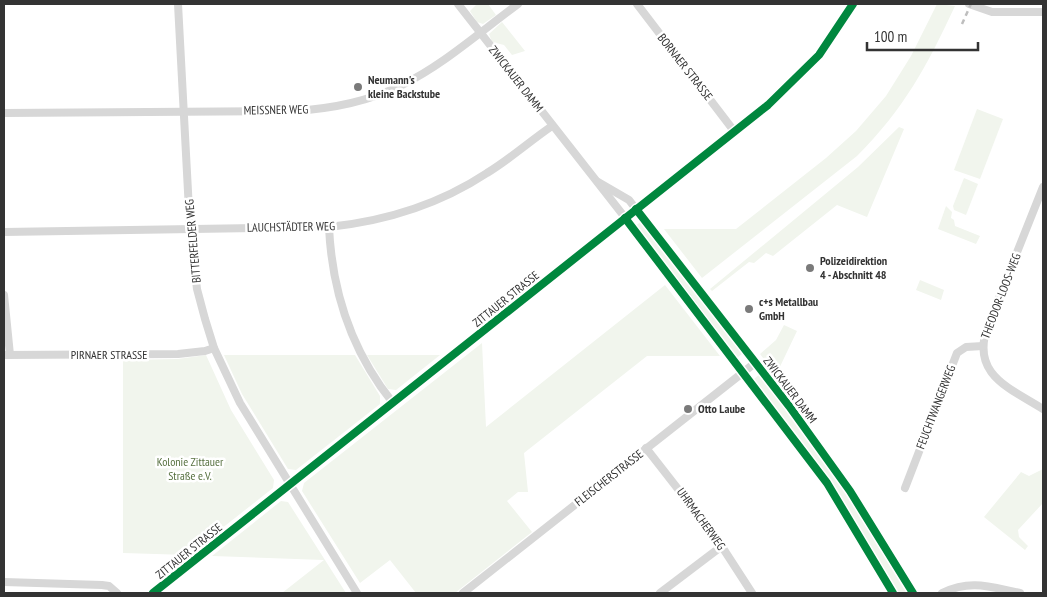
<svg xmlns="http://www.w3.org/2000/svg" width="1047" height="597" font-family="'PT Sans Narrow',sans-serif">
  <rect width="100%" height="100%" fill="#fff"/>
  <!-- green -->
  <g fill="#f1f5ed">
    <path d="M477,4H488L496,15L483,24L477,22L470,11Z"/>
    <path d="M937,4L955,6C927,66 904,109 857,156L702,278L664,229H736L826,158L856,131L886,96L911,56Z"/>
    <path d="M502,22L525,51L512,55L504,45L492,42L489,34Z"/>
    <path d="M977,109L1003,119L980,179L954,170Z"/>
    <path d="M899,127L904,129L867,217L837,205L773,256L766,253L754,263L749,262L712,291L710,289L858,167Z"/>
    <path d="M964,178L978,184L966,215L954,210L953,206Z"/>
    <path d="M946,206L952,212L951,218L954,220L955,226L980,236L976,244L938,229Z"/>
    <path d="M642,221L743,353L737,358L635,226Z"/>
    <path d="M920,280L944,290L941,300L916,290Z"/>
    <path d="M665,285L720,356H647L524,453L528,492H518L507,501L532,532L455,593H416L390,560L360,583L302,491L304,483L482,343L486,427Z"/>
    <path d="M784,325L797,331L776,375L760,354L776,340Z"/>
    <path d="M206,355L231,410L274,480L273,488L188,555L123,553V360L178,359Z"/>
    <path d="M224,355H355L380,396V404L296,470L288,469L242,394Z"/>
    <path d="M367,355H440L396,390L388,389Z"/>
    <path d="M760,374L845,488L861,519L863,518L908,593H899L830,481L754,379Z"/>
    <path d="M1043,469V503L1018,530L1019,537L1028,546L1025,550L984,517L1021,472L1029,476Z"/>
    <path d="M281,501L288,502L346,593H282L324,560L212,556Z"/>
  </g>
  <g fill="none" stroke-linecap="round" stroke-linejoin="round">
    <!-- minor -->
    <g stroke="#d7d7d7" stroke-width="8">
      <path d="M178,4L190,229L197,289L205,319L214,348L240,403L357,593"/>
      <path d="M458,4L688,298L827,483L893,593"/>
      <path d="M637,4L734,131"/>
      <path d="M969,4L992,12H1043"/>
      <path d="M4,113L292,111C399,106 438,64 518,4"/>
      <path d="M598,182L629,200L789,406L850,491L913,593"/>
      <path d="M1043,187L988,325C970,374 1008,387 1043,409"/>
      <path d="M329,227C332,292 352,352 393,403"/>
      <path d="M4,232L329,227C386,221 440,204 487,173C510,159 530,141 552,126"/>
      <path d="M4,295L10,355"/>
      <path d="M4,355L178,354L205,351L214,348"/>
      <path d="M646,448L717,539L752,593"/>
      <path d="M905,488L957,353L966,347L983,346"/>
      <path d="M4,582L102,585L109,586L117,593"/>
      <path d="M153,593L768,105L819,55L853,4"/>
      <path d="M463,593L755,363"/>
      <path d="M660,593L722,546"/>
      <path d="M942,593C971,579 990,587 1020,593"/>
    </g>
    <!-- rail -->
    <path stroke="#bebebe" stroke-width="2.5" stroke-dasharray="5 4" stroke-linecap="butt" d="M962,24L971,4"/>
    <defs>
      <g id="cycleway">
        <path d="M636,209L789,406L850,491L913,593"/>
        <path d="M625,218L827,483L893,593"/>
        <path d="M153,593L768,105L819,55L853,4"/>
      </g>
    </defs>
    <!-- cycleway casing -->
    <use href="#cycleway" stroke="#fff" stroke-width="11"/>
    <!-- cycleway -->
    <use href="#cycleway" stroke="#00873e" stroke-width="8"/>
  </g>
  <!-- markers -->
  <g fill="#7a7a7a" stroke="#fff" stroke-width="2">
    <circle cx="358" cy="87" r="5"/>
    <circle cx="810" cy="268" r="5"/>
    <circle cx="749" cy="309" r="5"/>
    <circle cx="688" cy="409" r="5"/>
  </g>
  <g text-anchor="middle" stroke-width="5" stroke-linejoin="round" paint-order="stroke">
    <!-- street labels -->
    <g font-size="12" fill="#333" stroke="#fff">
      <text transform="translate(685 67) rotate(52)" y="4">BORNAER STRASSE</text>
      <text transform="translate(516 79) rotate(52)" y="4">ZWICKAUER DAMM</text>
      <text transform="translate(276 110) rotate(-1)" y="4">MEISSNER WEG</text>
      <text transform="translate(291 227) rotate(-1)" y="4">LAUCHSTÄDTER WEG</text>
      <text transform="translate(193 241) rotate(-95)" y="4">BITTERFELDER WEG</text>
      <text transform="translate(1001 296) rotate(-69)" y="4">THEODOR-LOOS-WEG</text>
      <text transform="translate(506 299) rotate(-39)" y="4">ZITTAUER STRASSE</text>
      <text x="109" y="359">PIRNAER STRASSE</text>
      <text transform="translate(790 390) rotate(53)" y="4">ZWICKAUER DAMM</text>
      <text transform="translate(936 407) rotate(-69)" y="4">FEUCHTWANGERWEG</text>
      <text transform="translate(609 478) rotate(-38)" y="4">FLEISCHERSTRASSE</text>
      <text transform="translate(701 519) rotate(54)" y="4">UHRMACHERWEG</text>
      <text transform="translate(189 551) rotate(-39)" y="4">ZITTAUER STRASSE</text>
    </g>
    <!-- poi labels -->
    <g font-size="12" font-weight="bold" fill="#333" stroke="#fff" text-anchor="start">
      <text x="368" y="84">Neumann's<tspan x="368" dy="14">kleine Backstube</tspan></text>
      <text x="820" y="265">Polizeidirektion<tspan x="820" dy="14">4 - Abschnitt 48</tspan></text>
      <text x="759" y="306">c+s Metallbau<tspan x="759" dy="14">GmbH</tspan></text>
      <text x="698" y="413">Otto Laube</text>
    </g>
    <!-- park labels -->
    <g font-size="12" fill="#56703f" stroke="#fff">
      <text x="190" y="466">Kolonie Zittauer<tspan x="190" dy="14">Straße e.V.</tspan></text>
    </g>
  </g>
  <!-- border -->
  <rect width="1047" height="597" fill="none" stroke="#333333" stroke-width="10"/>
  <!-- scale -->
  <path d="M867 42v8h111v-8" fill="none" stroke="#333333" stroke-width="2.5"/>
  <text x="874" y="42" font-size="15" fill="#333333" stroke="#ffffff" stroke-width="4" paint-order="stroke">100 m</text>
</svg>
